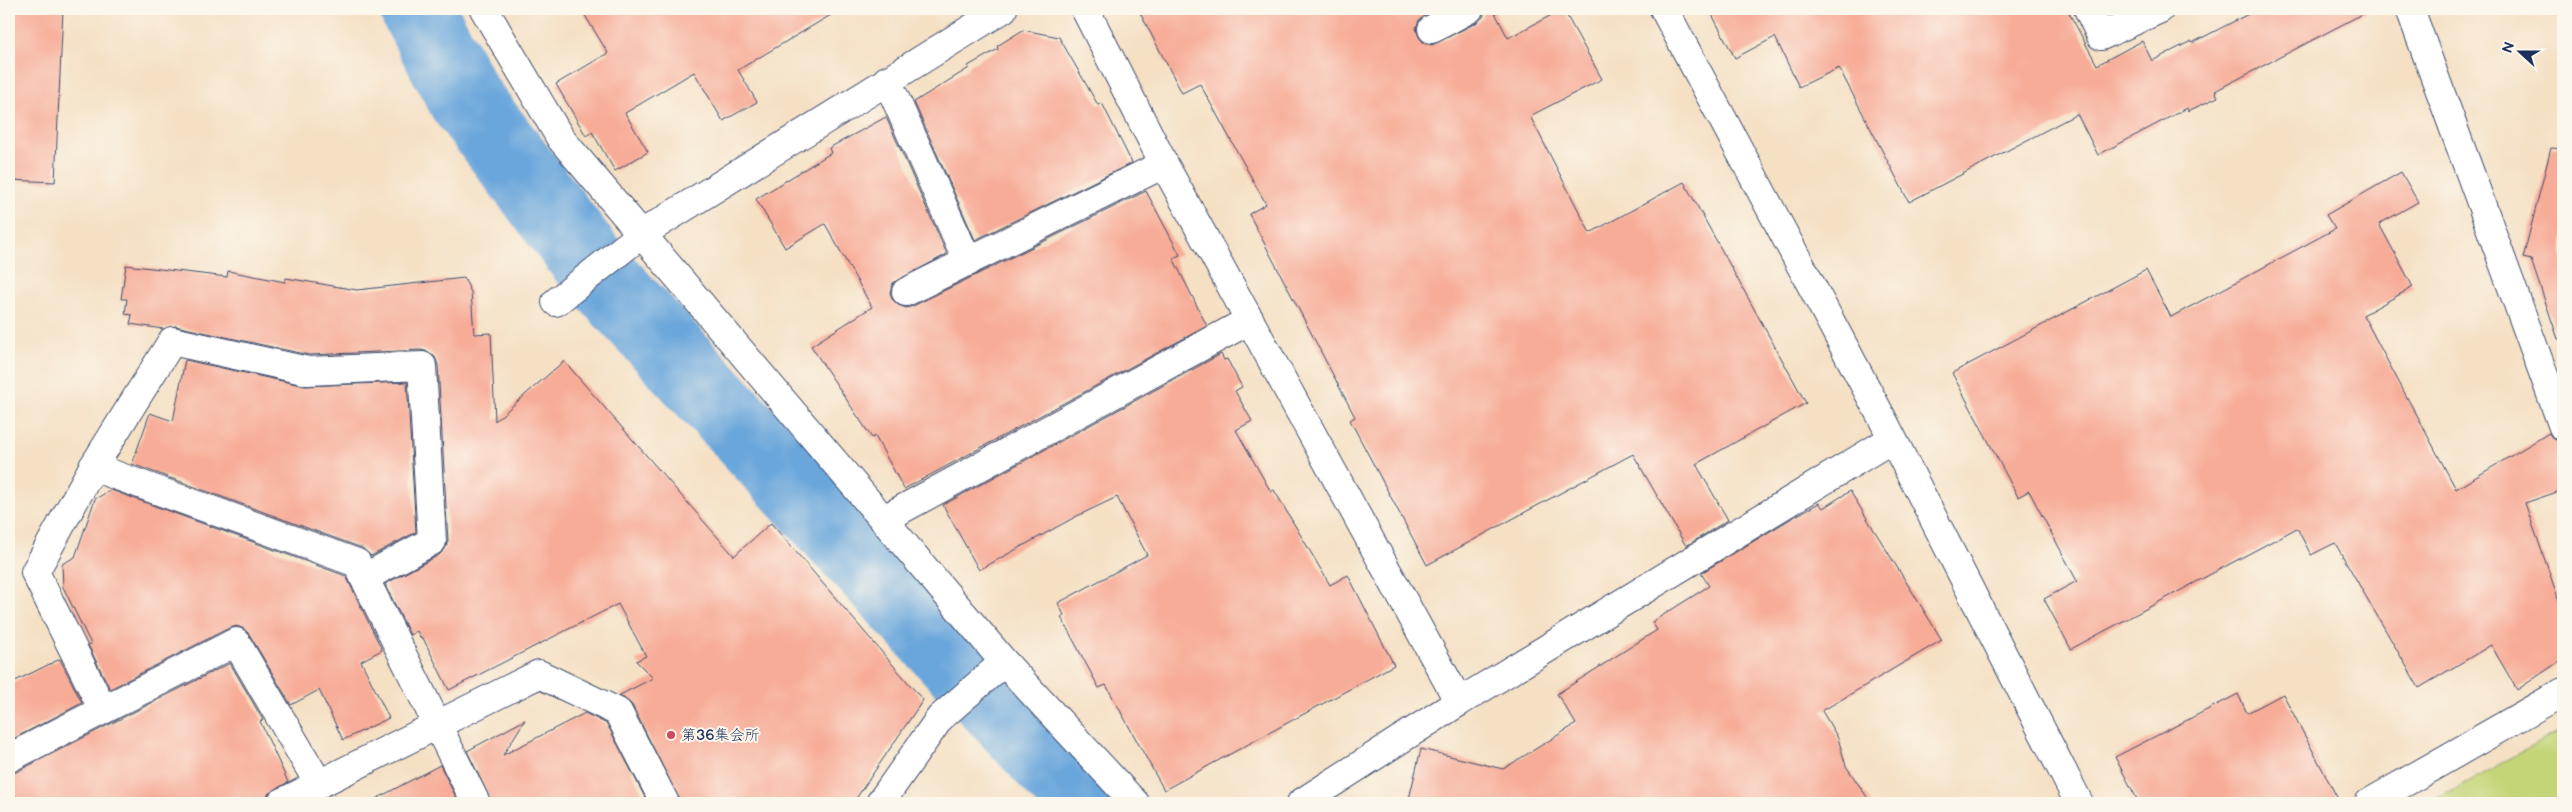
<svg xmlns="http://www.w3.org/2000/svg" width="2572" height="812" font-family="'Balsamiq Sans','Klee One',sans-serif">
  <rect width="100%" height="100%" fill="#fbf7ec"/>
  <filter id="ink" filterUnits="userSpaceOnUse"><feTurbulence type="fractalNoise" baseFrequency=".02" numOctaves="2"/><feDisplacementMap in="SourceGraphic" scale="10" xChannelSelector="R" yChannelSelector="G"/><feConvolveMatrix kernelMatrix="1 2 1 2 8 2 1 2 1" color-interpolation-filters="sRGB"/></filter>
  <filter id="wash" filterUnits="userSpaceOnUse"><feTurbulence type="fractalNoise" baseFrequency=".0096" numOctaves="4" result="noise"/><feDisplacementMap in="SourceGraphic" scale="20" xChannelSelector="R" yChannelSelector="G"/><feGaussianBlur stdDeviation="1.12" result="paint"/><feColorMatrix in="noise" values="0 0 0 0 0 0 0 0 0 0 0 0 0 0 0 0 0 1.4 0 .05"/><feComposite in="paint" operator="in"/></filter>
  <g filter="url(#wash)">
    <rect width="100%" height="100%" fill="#f5e0c4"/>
    <!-- green -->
    <path fill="#c4d577" stroke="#70826a" d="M2563,729V803H2430Z"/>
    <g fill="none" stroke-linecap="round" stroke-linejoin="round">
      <!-- river -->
      <path stroke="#69a6db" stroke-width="75" d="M417,9L465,99L594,269L1086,803"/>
    </g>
    <g id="blocks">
      <!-- building -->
      <g fill="#f7ac97">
        <path d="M9,9H63L55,182L9,180Z"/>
        <path d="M581,9H841L738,70L757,102L723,121L694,72L625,113L648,152L615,171L592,132L586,136L556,84L608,53Z"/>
        <path d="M1138,9H1437L1419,20L1416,28L1419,37L1424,43L1432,45L1476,23L1483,17L1485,9H1493L1508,38L1563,9L1602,79L1530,116L1590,233L1684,182L1806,403L1696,464L1728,520L1686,546L1633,454L1427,565L1350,420L1355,417L1249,214L1266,204L1200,84L1182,93Z"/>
        <path d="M1709,9H2067L2097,65L2142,41L2152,61L2191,41L2192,43L2258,9H2372L2215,91L2218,97L2188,111L2187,108L2098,155L2077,114L1909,202L1839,68L1799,87L1775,37L1735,58Z"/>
        <path d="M1023,30L1059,37L1098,105L1102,103L1132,163L975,240L914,102L969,68L968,66L998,49L997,46Z"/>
        <path d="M886,117L947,254L893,283L890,292L892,299L898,305L906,308L913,306L1146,191L1180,255L1173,258L1207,326L904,489L875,436L872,438L811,346L872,307L825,224L785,248L756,199L831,153L829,148Z"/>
        <path d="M2551,148L2563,149V338L2558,339L2531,260L2523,258Z"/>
        <path d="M2401,172L2418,202L2379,224L2413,287L2363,315L2456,489L2549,433L2553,439L2563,442V490L2525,503L2563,612V659L2517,690L2491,645L2419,688L2335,543L2311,555L2297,528L2071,649L2044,599L2077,581L2029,491L2018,497L1952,373L2146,270L2171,317L2335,229L2326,215Z"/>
        <path d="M126,265L227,277L228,271L285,282L286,278L357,290L464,278L471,292L474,334L491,333L495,421L564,361L734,556L771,523L923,700L853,803H681L632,705L620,695L653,678L636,661L646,656L618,604L449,690L423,638L421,639L417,631L410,635L385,584L439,555L445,549L448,541L438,365L435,357L429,352L421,350L309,355L175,326L163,329L130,324L132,315L125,314L127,299H121Z"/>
        <path d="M1221,354L1224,360L1227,359L1242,387L1235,391L1252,421L1236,430L1271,492L1274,490L1330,585L1348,575L1394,665L1164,790L1106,685L1099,688L1061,617L1064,615L1058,603L1147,555L1117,497L1075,517L979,570L943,505Z"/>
        <path d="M185,360L305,386L407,382L416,532L371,556L362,548L132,464L150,413L173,421Z"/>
        <path d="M111,490L346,576L382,650L361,661L389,718L343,740L319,690L291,705L249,634L244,629L237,626L229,628L110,689L88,645L91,644L63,587L62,564L75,557L95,499Z"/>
        <path d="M1850,491L1942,640L1822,711L1838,738L1846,766L1871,803H1408L1421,749L1503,769L1576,724L1557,694L1657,630L1652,622L1709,586L1701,573L1792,518L1819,503L1823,508Z"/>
        <path d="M60,659L82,703L9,741V684Z"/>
        <path d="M230,663L263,720L260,721L288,782L268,794L266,803H19L9,783V774L16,772Z"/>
        <path d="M2238,694L2247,713L2283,694L2340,803H2139L2115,757Z"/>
        <path d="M585,713L607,724L648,803H492L467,751L525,720L503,755Z"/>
        <path d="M440,765L459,803H368Z"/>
      </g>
    </g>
  </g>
  <g filter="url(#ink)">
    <use href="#blocks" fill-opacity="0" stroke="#3c4a6d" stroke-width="1"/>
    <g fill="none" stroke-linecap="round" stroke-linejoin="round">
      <defs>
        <g id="minor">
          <path d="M484,9L561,139L1004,662L1135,803"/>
          <path d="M1085,9L1164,164L1459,702"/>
          <path d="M1664,9L1881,416L2079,803"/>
          <path d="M2088,9L2101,36L2160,9"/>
          <path d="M2410,9L2563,427"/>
          <path d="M1432,29L1469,9"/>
          <path d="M887,80L968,262"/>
          <path d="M906,292L1164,164"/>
          <path d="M556,302L643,233L1003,9"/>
          <path d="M93,467L357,563L476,803"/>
          <path d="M884,519L1250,320"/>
          <path d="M103,710L35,572L93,467L172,341L308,371L422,366L432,541L364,578"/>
          <path d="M9,758L236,642L319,784"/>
          <path d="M281,803L539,674L618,712L665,803"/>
          <path d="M880,803L940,718L1004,662"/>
          <path d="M1301,803L1459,702L1892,439"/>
          <path d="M2369,803L2563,692"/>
        </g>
      </defs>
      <!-- minor casing -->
      <use href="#minor" stroke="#3c4a6d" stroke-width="30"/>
      <!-- minor -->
      <use href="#minor" stroke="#fff" stroke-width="28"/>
    </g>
  </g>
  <!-- markers -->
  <circle fill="#d1495b" stroke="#fbf7ec" stroke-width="2" cx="671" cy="735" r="5"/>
  <g text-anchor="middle" stroke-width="4" stroke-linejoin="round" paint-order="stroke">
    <!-- poi labels -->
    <g font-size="15" fill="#1b2f5e" stroke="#fbf7ec" text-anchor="start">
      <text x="681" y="740">第36集会所</text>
    </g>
  </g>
  <!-- margin -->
  <rect width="2572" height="812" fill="none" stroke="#fbf7ec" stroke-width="30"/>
  <!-- north arrow -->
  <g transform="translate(2520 52) rotate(291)" stroke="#fbf7ec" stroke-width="4" paint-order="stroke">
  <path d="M0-4L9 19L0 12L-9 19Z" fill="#1b2f5e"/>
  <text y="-8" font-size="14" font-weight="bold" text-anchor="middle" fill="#1b2f5e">N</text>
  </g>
</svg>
